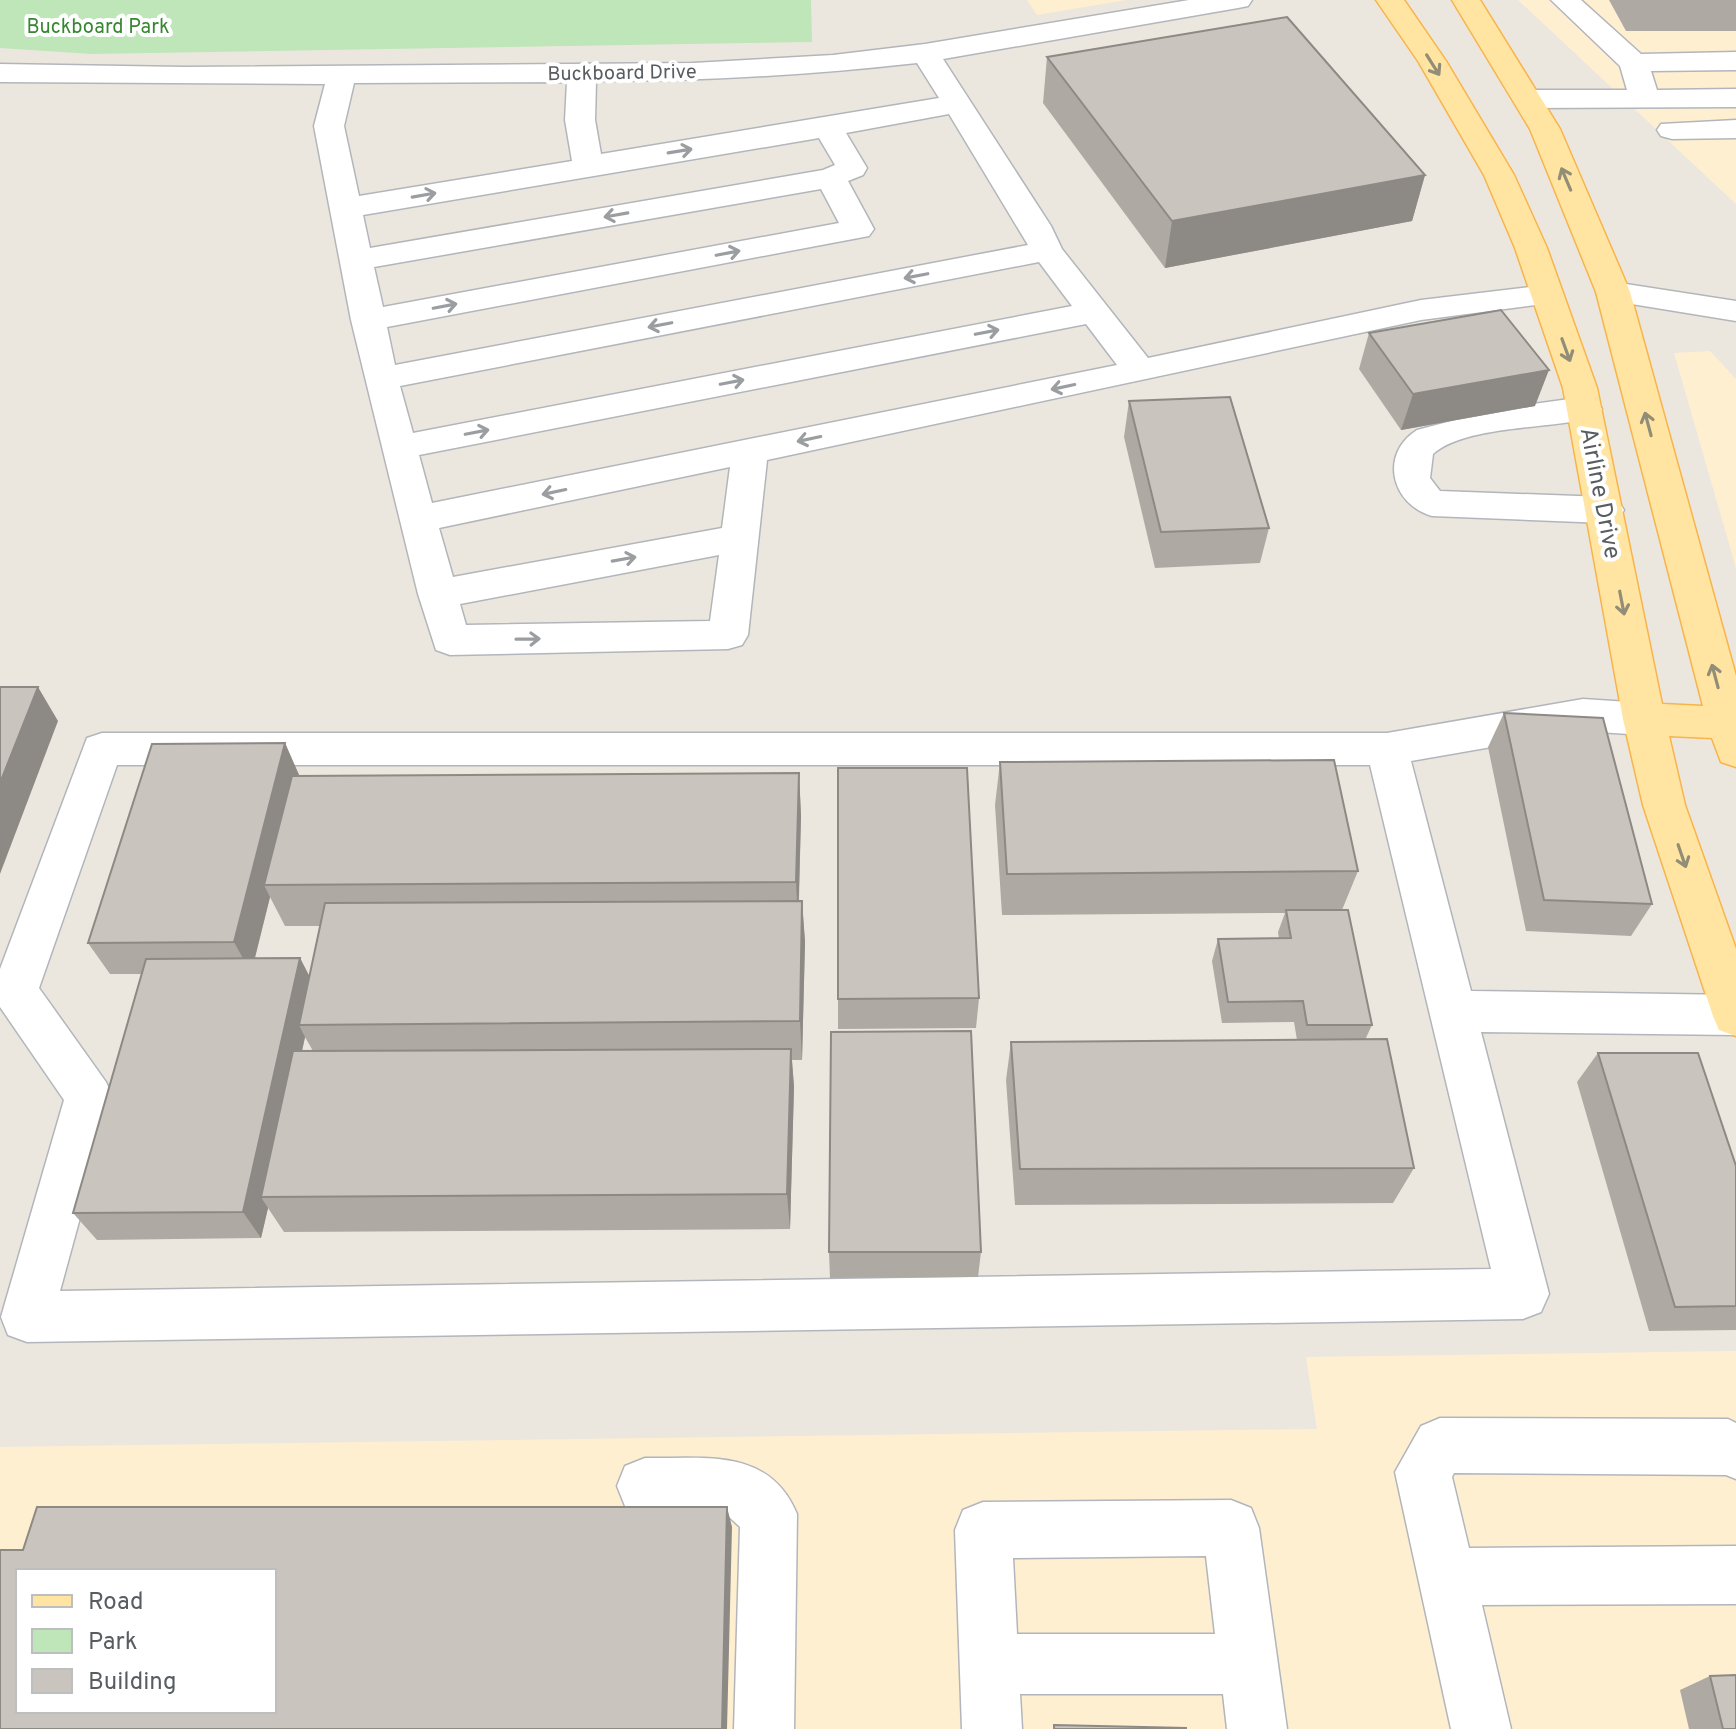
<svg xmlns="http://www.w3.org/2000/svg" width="1736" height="1729" font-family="Overpass,sans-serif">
  <rect width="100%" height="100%" fill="#ece7de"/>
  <!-- commercial -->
  <g fill="#ffefd1" fill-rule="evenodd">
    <path d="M1027,0H1126L1037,15Z"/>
    <path d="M1518,0H1736V204Z"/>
    <path d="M1710,351L1736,379V568L1674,353Z"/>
    <path d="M1736,1351V1729H0V1447L1317,1429L1306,1357ZM18,1571H274V1711H18Z"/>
  </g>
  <!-- green -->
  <path fill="#bee6b9" d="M0,0H811L812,42L92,54L0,48Z"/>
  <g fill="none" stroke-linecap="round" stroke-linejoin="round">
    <defs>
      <g id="minor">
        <path d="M1189,0H1252L1248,6L1238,8L943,59L1051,226L1062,249L1148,358L1421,300L1546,285L1558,288L1563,295L1558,302L1421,320L767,460L748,635L742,645L728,649L450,655L436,650L418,594L351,320L314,126L325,84L0,82V64L184,67L693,63L833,55L925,44ZM917,63L939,98L601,154L595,120L596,81C704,81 810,75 917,63ZM567,82L565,120L572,161L359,196L344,126L354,83ZM949,114L1028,245L395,365L387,327L869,236L874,229L848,181L863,175L867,168L846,133ZM819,138L835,165L823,170L370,248L363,215ZM821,189L839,223L383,307L374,267ZM1039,262L1072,306L413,433L400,386ZM1086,324L1117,365L432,503L419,455ZM730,467L722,528L453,577L439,528ZM719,555L710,621L466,625L460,604Z"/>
        <path d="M1551,0H1581L1641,54L1736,52V70L1651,71L1657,90L1736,89V107L1528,108L1518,105L1513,99L1518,93L1528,90H1627L1620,66Z"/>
        <path d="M1736,120V138L1672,139L1661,136L1657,130L1661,124Z"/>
        <path d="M1613,282L1736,301V321L1601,299L1596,292L1601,285Z"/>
        <path d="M1584,397L1597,401L1602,409L1597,417C1554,429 1465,425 1433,454L1430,478L1440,491L1605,497L1618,501L1624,510L1618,519L1605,523L1432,516C1391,504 1379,454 1417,430L1497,409Z"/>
        <path d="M1583,699L1644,703L1659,708L1665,719L1659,730L1644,735L1583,731L1411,761L1471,991L1736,995V1035L1481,1032L1549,1294L1541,1312L1523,1319L27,1342L8,1335L1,1317L64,1100L0,1007V969L87,738L102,733H1387ZM117,765H1370L1491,1269L60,1291L113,1097L106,1082L39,988Z"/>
        <path d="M1440,1418L1728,1419L1736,1423V1479L1726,1475L1454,1473L1452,1477L1469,1548L1736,1546V1604L1482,1605L1511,1729H1451L1395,1472L1421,1426Z"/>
        <path d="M645,1458C705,1459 769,1447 797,1514L794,1729H734L740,1527L727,1515L645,1514L625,1506L617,1486L625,1466Z"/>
        <path d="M1231,1500L1251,1508L1259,1528L1287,1729H1227L1223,1694H1020L1022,1729H962L955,1530L963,1510L983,1502ZM1206,1556L1215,1634H1017L1013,1558Z"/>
      </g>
      <path id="major" d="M1376,0H1404L1446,61L1514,175L1547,248L1597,388L1662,704L1703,706L1596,292L1530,129L1452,0H1480L1560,129L1630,292L1736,676V767L1721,762L1712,738L1669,736L1685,805L1736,949V1036L1719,1030L1713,1016L1643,805L1623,719L1563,388L1515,248L1484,175L1418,61Z"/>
    </defs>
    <!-- minor casing -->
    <use href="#minor" stroke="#b2b6bb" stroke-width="3"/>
    <!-- major casing -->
    <use href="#major" stroke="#f8b44b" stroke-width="3"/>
    <!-- minor -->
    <use href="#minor" fill="#fff" fill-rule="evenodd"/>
    <!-- major -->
    <use href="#major" fill="#ffe5a1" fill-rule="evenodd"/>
  </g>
  <!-- wall -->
  <g fill="#aea9a3" fill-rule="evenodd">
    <path d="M1609,0H1736V31H1626Z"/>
    <path d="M1047,57L1425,175L1412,221L1165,268L1043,103Z"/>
    <path d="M1369,333L1535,406L1401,430L1359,369Z"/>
    <path d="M1129,401L1269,528L1260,563L1155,568L1124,437Z"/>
    <path d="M1504,713L1652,904L1631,936L1526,931L1488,747Z"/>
    <path d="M285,743L299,776L799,773L801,816L799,901H802L805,942L802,1060H792L794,1087L790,1229L284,1232L268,1208L261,1238L97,1240L73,1213L142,974H110L88,943ZM270,897L285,926H320L309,976L300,958H255ZM305,1037L313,1051H302Z"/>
    <path d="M1000,762L1358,871L1342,910L1372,1025L1365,1040L1414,1168L1393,1203L1015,1205L1006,1080L1011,1042L1297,1040L1294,1022L1222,1023L1212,961L1218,939H1279L1278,932L1285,913L1002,915L995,805Z"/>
    <path d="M979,998L976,1028L838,1029V999Z"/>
    <path d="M1598,1053L1736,1166V1330L1649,1331L1577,1082Z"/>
    <path d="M829,1252H981L978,1277L830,1278Z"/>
    <path d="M1710,1676L1736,1729H1689L1680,1690Z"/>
  </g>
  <!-- shaded-wall -->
  <g fill="#8d8985">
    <path d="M1425,175L1412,221L1165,268L1172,221Z"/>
    <path d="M1549,370L1535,406L1401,430L1413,394Z"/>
    <path d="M38,687L58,721L0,874V783Z"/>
    <path d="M285,743L300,777L264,885L270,897L251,973L234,942Z"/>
    <path d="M799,773L801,816L798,924L796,882Z"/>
    <path d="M802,901L805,942L802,1060L800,1021Z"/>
    <path d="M300,958L316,989L299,1025L305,1037L270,1197H261L268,1208L261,1238L243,1212Z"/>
    <path d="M791,1049L794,1087L790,1229L787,1194Z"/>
    <path d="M727,1507L732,1527L727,1729H722Z"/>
  </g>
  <!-- building -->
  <g fill="#cac4be" stroke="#8d8985" stroke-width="2" fill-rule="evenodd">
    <path d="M1287,17L1425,175L1172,221L1047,57Z"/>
    <path d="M1501,310L1549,370L1413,394L1369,333Z"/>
    <path d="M1230,397L1269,528L1161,532L1129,401Z"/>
    <path d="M0,687H38L0,783Z"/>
    <path d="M1504,713L1603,718L1652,904L1544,900Z"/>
    <path d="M285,743L234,942L88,943L152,744Z"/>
    <path d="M1334,760L1358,871L1007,874L1000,762Z"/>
    <path d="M838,768H967L979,998L838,999Z"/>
    <path d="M799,773L796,882L264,885L292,776Z"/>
    <path d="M802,901L800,1021L299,1025L325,903Z"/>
    <path d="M1286,910H1348L1372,1025H1307L1303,1001L1228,1002L1218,939L1291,938Z"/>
    <path d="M300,958L243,1212L73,1213L146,959Z"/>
    <path d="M971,1031L981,1252H829L831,1032Z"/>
    <path d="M1387,1039L1414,1168L1020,1169L1011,1042Z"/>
    <path d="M791,1049L787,1194L261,1197L293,1051Z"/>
    <path d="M1598,1053H1698L1736,1166V1306L1675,1307Z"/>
    <path d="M37,1507H727L722,1729H0V1550H23ZM18,1571H274V1711H18Z"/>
    <path d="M1736,1675V1729H1723L1710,1676Z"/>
    <path d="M1054,1725L1186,1728V1729H1054Z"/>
  </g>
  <!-- one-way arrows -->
  <defs><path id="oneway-shaft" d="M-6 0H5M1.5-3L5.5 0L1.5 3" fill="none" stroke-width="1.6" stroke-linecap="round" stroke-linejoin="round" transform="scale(2)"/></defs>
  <g stroke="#928d77">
    <use href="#oneway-shaft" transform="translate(1433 65) rotate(58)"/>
    <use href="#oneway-shaft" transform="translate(1566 179) rotate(-113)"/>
    <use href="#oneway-shaft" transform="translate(1566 350) rotate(70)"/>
    <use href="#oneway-shaft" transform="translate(1648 424) rotate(-105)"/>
    <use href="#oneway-shaft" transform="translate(1622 603) rotate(79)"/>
    <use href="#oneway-shaft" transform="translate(1715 676) rotate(-105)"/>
    <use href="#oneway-shaft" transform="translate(1682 856) rotate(71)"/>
  </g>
  <g stroke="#9b9ea0">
    <use href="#oneway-shaft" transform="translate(680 151) rotate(-9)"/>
    <use href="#oneway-shaft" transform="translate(424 195) rotate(-10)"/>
    <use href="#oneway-shaft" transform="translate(616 215) rotate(170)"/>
    <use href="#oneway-shaft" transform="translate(728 253) rotate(-11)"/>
    <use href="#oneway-shaft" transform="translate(916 276) rotate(169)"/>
    <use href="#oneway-shaft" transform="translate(445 306) rotate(-11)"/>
    <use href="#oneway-shaft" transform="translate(660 325) rotate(169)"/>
    <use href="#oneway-shaft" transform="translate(987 332) rotate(-11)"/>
    <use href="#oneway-shaft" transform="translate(732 382) rotate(-11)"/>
    <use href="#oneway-shaft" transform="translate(1063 387) rotate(168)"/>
    <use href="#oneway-shaft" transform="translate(477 432) rotate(-11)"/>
    <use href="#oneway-shaft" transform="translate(809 439) rotate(168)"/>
    <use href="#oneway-shaft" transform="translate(554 492) rotate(168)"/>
    <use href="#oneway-shaft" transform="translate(624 559) rotate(-10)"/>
    <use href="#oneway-shaft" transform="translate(528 639) rotate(-1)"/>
  </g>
  <g text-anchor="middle" stroke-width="8" stroke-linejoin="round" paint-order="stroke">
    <!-- far-park labels -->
    <g font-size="20" fill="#368730" stroke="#fff">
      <text x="98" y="33">Buckboard Park</text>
    </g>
    <!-- far-street labels -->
    <g font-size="20" fill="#585d61" stroke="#fff">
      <text transform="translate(622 72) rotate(-1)" y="7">Buckboard Drive</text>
    </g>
    <!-- street labels -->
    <g font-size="24" fill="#585d61" stroke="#fff">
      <text transform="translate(1601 493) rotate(79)" y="8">Airline Drive</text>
    </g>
  </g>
  <!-- legend -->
  <rect x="16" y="1569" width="260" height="144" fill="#ffffff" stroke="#bcbec0" stroke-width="2"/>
  <rect x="32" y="1595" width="40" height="12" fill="#ffe5a1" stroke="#bcbec0" stroke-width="2"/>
  <text x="88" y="1609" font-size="24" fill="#585d61">Road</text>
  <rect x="32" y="1629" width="40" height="24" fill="#bee6b9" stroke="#bcbec0" stroke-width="2"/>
  <text x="88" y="1649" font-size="24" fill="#585d61">Park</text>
  <rect x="32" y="1669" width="40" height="24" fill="#cac4be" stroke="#bcbec0" stroke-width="2"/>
  <text x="88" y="1689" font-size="24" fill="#585d61">Building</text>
</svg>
